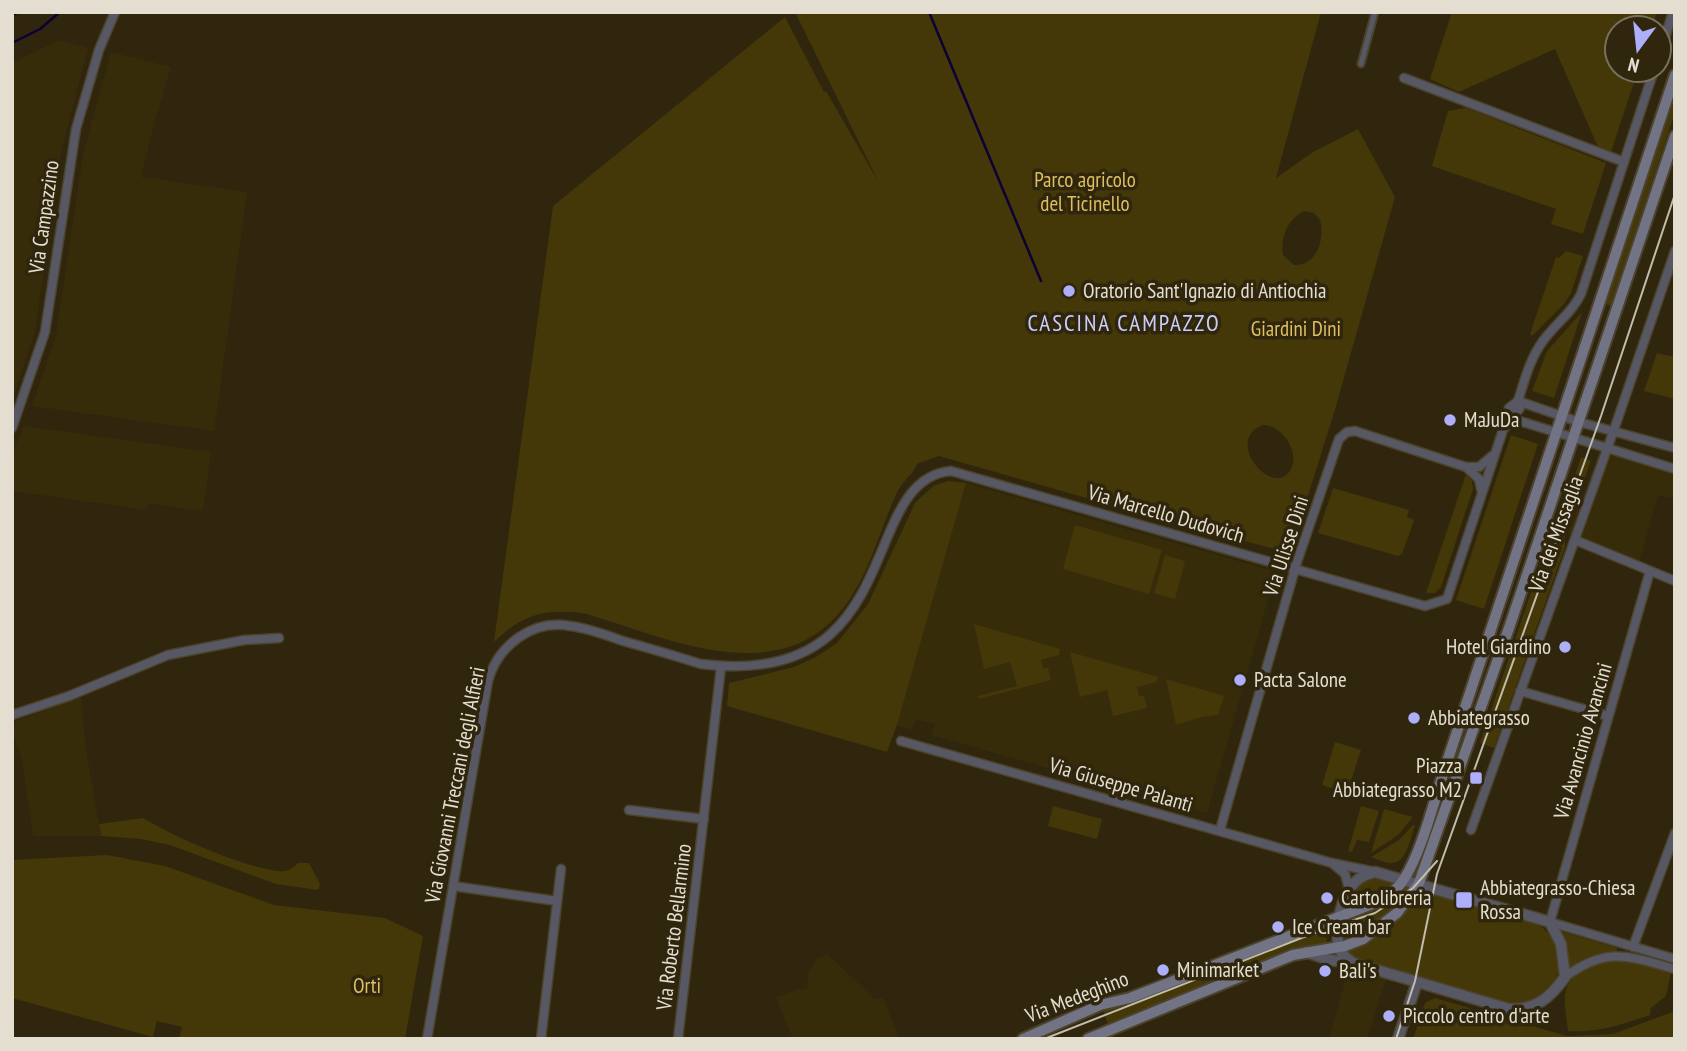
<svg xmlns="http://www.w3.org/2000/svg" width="1687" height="1051" font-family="'PT Sans Narrow',sans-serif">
  <rect width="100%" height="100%" fill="#2f260d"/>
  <!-- built -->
  <g fill="#372c0a">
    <path d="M59,40L88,48L61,152L35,331L12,400V63Z"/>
    <path d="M111,52L171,67L154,124L141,177L247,192L214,431L32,406L56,335L83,155Z"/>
    <path d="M24,426L211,452L203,511L148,503L147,510L12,491V454Z"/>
    <path d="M1599,452L1675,472V499L1658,495L1639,563L1568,534Z"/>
    <path d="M966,483L1276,572L1207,813L932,735L935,724L916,719L912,730L897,725Z"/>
    <path d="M81,696L85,744L101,836H33L22,759L12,732V723Z"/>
    <path d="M827,954L875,999L883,998L899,1039H793L776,997L799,989H807L808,974L816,959Z"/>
    <path d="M1350,965L1387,976L1367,1039H1329Z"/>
  </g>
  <!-- green -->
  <g fill="#443708" fill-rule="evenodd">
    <path d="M795,12H1321L1276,178L1313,152L1358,129L1395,197L1334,413L1290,553L1178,524L939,456L917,464C914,472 910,474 905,481C899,487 895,497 892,504C879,535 869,570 851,597C789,695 672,640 587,614C546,608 524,613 494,642L553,206L785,17L824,92L826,91L879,183ZM1304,211L1314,213L1320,220C1325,239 1317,266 1294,265L1283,255C1280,237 1288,219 1304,211ZM1263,425C1282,425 1300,451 1291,469C1274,501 1222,440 1263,425Z"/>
    <path d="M1452,12H1657L1652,28H1617V70H1638L1611,152L1598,147L1555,49L1459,92L1430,79Z"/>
    <path d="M1675,92V112L1611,306L1605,304Z"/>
    <path d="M1466,108L1606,163L1583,234L1551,224L1556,209L1432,166L1448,111Z"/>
    <path d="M1566,251L1583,256L1571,293L1564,304L1532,336L1530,334L1556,257L1559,258Z"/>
    <path d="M1582,312L1554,398L1532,391L1547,351Z"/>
    <path d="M1657,353L1675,357V399L1644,391Z"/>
    <path d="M1511,435L1538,444L1484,609L1456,600Z"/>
    <path d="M1581,457L1591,461L1565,533V547L1494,748L1480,743L1557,515L1566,501Z"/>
    <path d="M1466,474L1472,481L1473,489L1441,587L1435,593H1426Z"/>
    <path d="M948,481L966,483L897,725L887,752L727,706L729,683L794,667L816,657L837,643L868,604L915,503L933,486Z"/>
    <path d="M1333,488L1409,510L1407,517L1414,520L1402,554L1398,556L1318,533Z"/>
    <path d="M1075,525L1162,550L1149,594L1063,569Z"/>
    <path d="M1165,555L1185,561L1175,599L1154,593Z"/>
    <path d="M974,624L1060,649L1059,655L1041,660L1043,668H1048L1051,680L979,699L978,696L1017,686L1010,662L984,669Z"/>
    <path d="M1070,652L1158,677L1157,682L1137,687L1139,696H1144L1147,708L1113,716L1107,690L1080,697Z"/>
    <path d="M1166,679L1224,696L1218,715L1202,717L1176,725Z"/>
    <path d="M1335,742L1361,750L1347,793L1322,785Z"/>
    <path d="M1053,806L1102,819L1097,839L1048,826Z"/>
    <path d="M1361,806L1379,811L1369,842L1357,840L1352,852L1348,851Z"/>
    <path d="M1384,809L1413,817L1398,835L1371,853Z"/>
    <path d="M143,818C172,836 245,868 279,871C287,872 292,869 298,863H309L320,884L318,890L276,884L170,845L141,839L101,836L99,824Z"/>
    <path d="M1413,825H1415C1411,836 1407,862 1393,863C1387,864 1377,859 1371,857L1399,840Z"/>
    <path d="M107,855L165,866L274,905L385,918L423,936L405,1039H179L182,1027L157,1021L153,1037L12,998V860Z"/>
    <path d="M1379,877L1395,882C1388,896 1364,904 1349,906C1354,889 1360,879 1379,877Z"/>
    <path d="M1408,885L1410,887C1393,911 1374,930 1347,940L1343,938L1347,918Z"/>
    <path d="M1423,889L1470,902L1469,905L1526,922L1528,919C1556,929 1571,968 1547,992C1537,1002 1524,1003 1511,1005L1354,958L1346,951L1383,933L1406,911Z"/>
    <path d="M1326,926L1327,945L1109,1027L1103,1010Z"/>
    <path d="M1563,932L1617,948V951L1591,956L1569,968Z"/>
    <path d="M1624,959L1671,972L1666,996L1651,1008L1650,1015C1621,1025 1598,1033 1568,1031C1567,1018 1562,1000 1567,987C1575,967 1604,960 1624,959Z"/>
    <path d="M1435,998L1567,1036L1613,1034L1675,1011V1039H1413L1425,1003Z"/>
  </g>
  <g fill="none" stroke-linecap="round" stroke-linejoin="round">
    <!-- stream -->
    <g stroke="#0c0132" stroke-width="2.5">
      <path d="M929,12L1041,281"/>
      <path d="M12,15L19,12"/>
      <path d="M12,43L40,29L60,12"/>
    </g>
    <defs>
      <path id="pedestrian" d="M1361,64L1375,12"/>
      <g id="minor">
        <path d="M1659,56L1673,12"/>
        <path d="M1404,78L1624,162"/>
        <path d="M1518,401L1579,422L1675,448"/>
        <path d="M1510,418L1675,469"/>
        <path d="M1510,418L1508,414L1509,408L1518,401"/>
        <path d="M12,428L45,332L76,129L99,50L115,12"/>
        <path d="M1466,467L1479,479L1481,489"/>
        <path d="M1575,540L1675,581"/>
        <path d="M1650,571L1550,922L1675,959"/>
        <path d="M1520,691L1608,716"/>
        <path d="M12,715L69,696L168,655L244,640L279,638"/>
        <path d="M901,741L1332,863L1375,872"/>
        <path d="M629,810L704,819"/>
        <path d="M1220,830L1297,562L1339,439L1347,432L1355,431L1466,467H1479L1492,456"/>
        <path d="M1471,830L1616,424L1675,251"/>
        <path d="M1332,863L1345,874L1349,889"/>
        <path d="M453,886L557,901"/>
        <path d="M1633,947L1675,833"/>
        <path d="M1565,977C1607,946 1628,956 1675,969"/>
        <path d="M427,1039L488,681C498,645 533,619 570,626C588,628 606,635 623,641C649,648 675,656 701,664C910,690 856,479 951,471L1425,606L1447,599L1503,430L1520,408L1518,401C1524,382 1530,358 1543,341C1555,324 1572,313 1581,294L1654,70"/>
        <path d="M541,1039L561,869"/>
        <path d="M678,1039L721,667"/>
      </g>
      <g id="tertiary">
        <path d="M1306,952L1330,960L1353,963L1509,1009C1536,1010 1550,998 1565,977L1561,944L1550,922L1375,872C1367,874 1361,876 1355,882C1342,894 1334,929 1339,946C1341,954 1346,958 1353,963"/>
        <path d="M1398,1039L1417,982"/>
      </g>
      <g id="secondary">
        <path d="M1023,1039L1100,1005L1130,998L1380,901C1390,894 1398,889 1404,879C1422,852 1435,797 1446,765L1675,75"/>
        <path d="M1088,1039L1293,955L1345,946L1363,939L1397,913L1419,883L1509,628L1675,136"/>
      </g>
    </defs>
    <!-- pedestrian casing -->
    <use href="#pedestrian" stroke="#4c432c" stroke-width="9"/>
    <!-- minor casing -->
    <use href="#minor" stroke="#4c432c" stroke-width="11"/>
    <!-- tertiary casing -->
    <use href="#tertiary" stroke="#4c432c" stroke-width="13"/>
    <!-- secondary casing -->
    <use href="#secondary" stroke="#4c432c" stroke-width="14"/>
    <!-- pedestrian -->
    <use href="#pedestrian" stroke="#575864" stroke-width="5"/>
    <!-- minor -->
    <use href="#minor" stroke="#575864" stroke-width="8"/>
    <!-- tertiary -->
    <use href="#tertiary" stroke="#575864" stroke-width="10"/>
    <!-- secondary -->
    <use href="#secondary" stroke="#727385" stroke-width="10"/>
    <!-- tram -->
    <g stroke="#c1bcab" stroke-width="2">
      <path d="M1044,1039L1309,935L1375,913L1413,888L1437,861"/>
      <path d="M1396,1039L1415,981L1437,874L1601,416L1675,194"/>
    </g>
  </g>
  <!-- markers -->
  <g fill="#adaffb" stroke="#2f260d" stroke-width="2.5">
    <circle cx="1069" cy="291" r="7"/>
    <circle cx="1450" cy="420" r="7"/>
    <circle cx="1565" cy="647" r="7"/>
    <circle cx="1240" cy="680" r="7"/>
    <circle cx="1414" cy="718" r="7"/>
    <rect x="1469" y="771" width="14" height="14" rx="3.5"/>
    <circle cx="1327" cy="898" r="7"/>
    <rect x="1455" y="891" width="18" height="18" rx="3.5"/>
    <circle cx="1278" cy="927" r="7"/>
    <circle cx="1163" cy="970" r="7"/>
    <circle cx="1325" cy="971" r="7"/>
    <circle cx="1389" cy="1016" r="7"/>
  </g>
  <g text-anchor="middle" stroke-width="7" stroke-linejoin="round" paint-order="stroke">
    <!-- park labels -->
    <g font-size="21" fill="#dfbf5f" stroke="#2f260d">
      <text x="1085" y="187">Parco agricolo<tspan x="1085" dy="24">del Ticinello</tspan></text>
      <text x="1296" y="336">Giardini Dini</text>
      <text x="367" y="993">Orti</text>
    </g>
    <!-- street labels -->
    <g font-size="21" fill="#e3decf" stroke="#2f260d">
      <text transform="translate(44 217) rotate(-82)" y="7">Via Campazzino</text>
      <text transform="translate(1166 514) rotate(16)" y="7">Via Marcello Dudovich</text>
      <text transform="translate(1556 534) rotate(-70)" y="7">Via dei Missaglia</text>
      <text transform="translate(1286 546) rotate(-72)" y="7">Via Ulisse Dini</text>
      <text transform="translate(1583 741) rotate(-74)" y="7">Via Avancinio Avancini</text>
      <text transform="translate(455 785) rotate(-79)" y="7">Via Giovanni Treccani degli Alfieri</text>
      <text transform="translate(1121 785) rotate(16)" y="7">Via Giuseppe Palanti</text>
      <text transform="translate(674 927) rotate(-83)" y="7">Via Roberto Bellarmino</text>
      <text transform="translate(1077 997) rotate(-21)" y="7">Via Medeghino</text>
    </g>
    <!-- poi labels -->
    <g font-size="21" fill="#e3decf" stroke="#2f260d" text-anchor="start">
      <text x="1083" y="298">Oratorio Sant'Ignazio di Antiochia</text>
      <text x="1464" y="427">MaJuDa</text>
      <text x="1551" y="654" text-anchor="end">Hotel Giardino</text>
      <text x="1254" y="687">Pacta Salone</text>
      <text x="1428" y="725">Abbiategrasso</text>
      <text x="1462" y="773" text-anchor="end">Piazza<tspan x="1462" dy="24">Abbiategrasso M2</tspan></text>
      <text x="1480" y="895">Abbiategrasso-Chiesa<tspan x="1480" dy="24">Rossa</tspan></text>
      <text x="1341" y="905">Cartolibreria</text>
      <text x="1292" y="934">Ice Cream bar</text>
      <text x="1177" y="977">Minimarket</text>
      <text x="1339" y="978">Bali's</text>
      <text x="1403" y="1023">Piccolo centro d'arte</text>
    </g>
    <!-- neighbourhood labels -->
    <g font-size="23" letter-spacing="2" fill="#cacdf8" stroke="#2f260d">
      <text x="1124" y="331">CASCINA CAMPAZZO</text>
    </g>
  </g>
  <!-- border -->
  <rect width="1687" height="1051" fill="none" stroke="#e3decf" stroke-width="28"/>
  <!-- north arrow -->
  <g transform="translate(1638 49) rotate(195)"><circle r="33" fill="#2f260d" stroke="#77705b" stroke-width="2"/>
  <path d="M0-5L12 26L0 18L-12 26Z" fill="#adaffb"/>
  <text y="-10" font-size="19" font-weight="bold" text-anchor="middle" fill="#e3decf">N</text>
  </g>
</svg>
